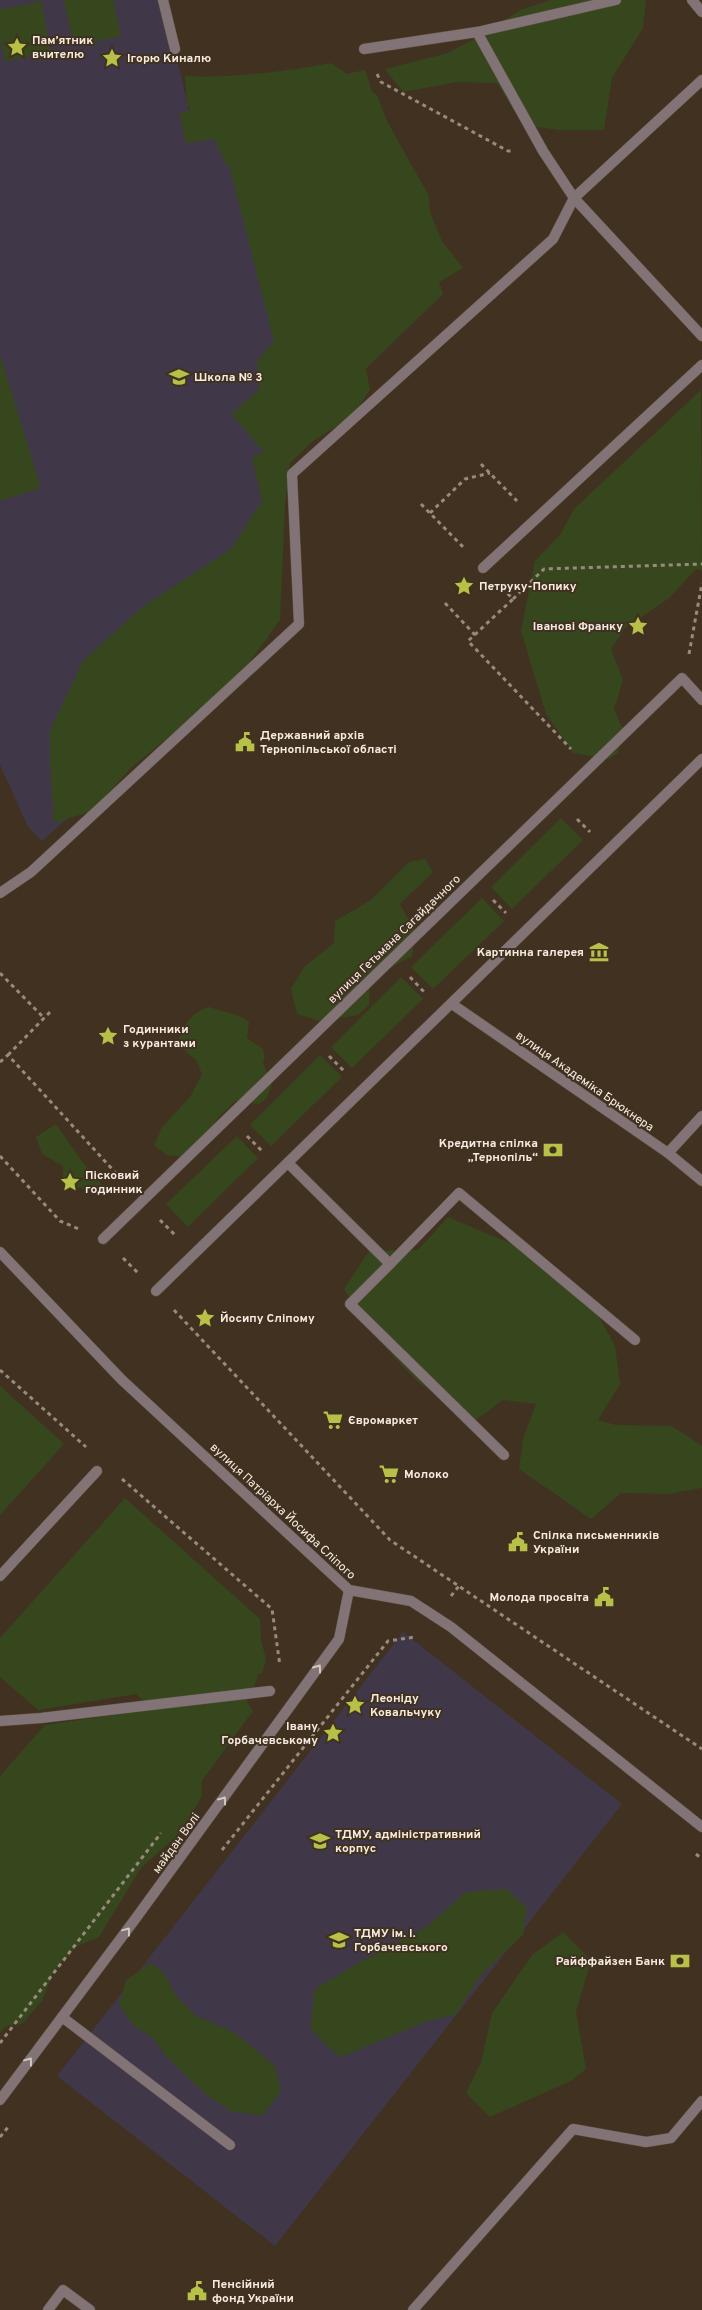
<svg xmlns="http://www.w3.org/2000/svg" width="702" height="2310" font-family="Overpass,sans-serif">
  <rect width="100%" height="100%" fill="#413120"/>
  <!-- education -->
  <g fill="#403849">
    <path d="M0,0H163L189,110L365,70L443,294L272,460L268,638L244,662L42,841L28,827L0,765Z"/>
    <path d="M403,1632L622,1804L275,2246L57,2076Z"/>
  </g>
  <!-- green -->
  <g fill="#36471e">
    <path d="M64,0H113L121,36L74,46Z"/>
    <path d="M551,0H646L643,28L612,78L604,130H559L523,125L497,83L457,82L403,92L385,69L448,53L485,33L520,10Z"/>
    <path d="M41,1L51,52L5,62L0,38V10Z"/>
    <path d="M331,63L347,74L365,70L372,92L377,95L387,121L429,196L430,212L442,241L463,268L439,282L443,294L366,368L370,390L352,417L313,441L290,463L285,505L280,620L249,663L204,708L132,767L92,811L54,823L50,769V730L83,661L144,606L231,549L262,501L252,457L264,452L231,414L259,390L257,361L274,341L229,165H226L214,139L186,143L179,113L191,110L187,105L185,76C236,78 280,72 331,63Z"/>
    <path d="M0,355L41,488L0,501Z"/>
    <path d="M701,390L702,571L696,569L668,599L626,627L611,649L623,680L614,709L623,730L618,753L609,759L573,753L546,714L521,631L535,561L560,535L574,509Z"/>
    <path d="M561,818L583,840L512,909L491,887Z"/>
    <path d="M425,859L433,872L400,904L416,933L412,956L370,979L369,1005L358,1015L320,1021L297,1014L291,989L304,967L334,943L335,921L371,900L409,862Z"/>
    <path d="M482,898L504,921L433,989L411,967Z"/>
    <path d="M401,977L423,999L352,1068L331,1047Z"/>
    <path d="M209,1007L242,1017L249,1022L247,1038L262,1048L265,1056L263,1063L272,1085L266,1099L259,1104L235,1101L218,1118L201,1145L182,1157L167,1155L154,1145L162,1127L190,1097L202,1074L196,1060L177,1044C182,1027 191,1012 209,1007Z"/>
    <path d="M320,1055L342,1077L271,1146L250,1125Z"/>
    <path d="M56,1124L81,1160L106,1190L63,1187V1166L42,1154L36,1137Z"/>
    <path d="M237,1136L258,1158L188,1227L166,1204Z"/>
    <path d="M448,1217L528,1251L596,1311L615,1346L620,1384L598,1420L616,1425L672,1426L702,1446V1488L667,1494L621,1493L591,1519L519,1469L523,1439L536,1404L503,1400L473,1422L418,1382L365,1326L344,1289L369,1251L418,1250Z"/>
    <path d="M0,1386L64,1444L0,1515Z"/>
    <path d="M125,1498L260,1619L261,1640L266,1659L262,1673L259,1674L247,1702L253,1711L201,1782L202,1796L180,1833L141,1868L99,1937L76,1947L53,1973L42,2001L22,2024L6,2026L0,2033V1776L45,1725L147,1710L150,1707L136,1694L38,1710L0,1677V1638Z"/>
    <path d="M506,1889L527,1908L523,1935L482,1974L455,2015L425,2022L341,2057L329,2048L310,2028L315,1989L360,1962L426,1927L466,1892Z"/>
    <path d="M563,1932L591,1960L576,2012L586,2069L571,2081L490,2117L466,2093L481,2062L492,2013L532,1955Z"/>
    <path d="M151,1963L164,1973L176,1996L196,2016L235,2033L275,2066L281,2091L263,2115L233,2112L205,2094L167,2057L151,2036L134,2026L119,2005L126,1980Z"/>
  </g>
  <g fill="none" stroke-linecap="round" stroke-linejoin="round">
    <defs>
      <g id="lane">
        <path d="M163,0L175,49"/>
        <path d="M616,0L477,32L543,151L574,198L702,336"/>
        <path d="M692,0L702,12"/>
        <path d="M364,49L477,32"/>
        <path d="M483,568L702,365"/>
        <path d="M0,893L31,872L299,624L292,474L553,239L574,198L702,80"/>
        <path d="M452,1004L668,1153L702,1181"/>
        <path d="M668,1153L702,1116"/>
        <path d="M288,1163L390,1264L459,1193L635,1340"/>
        <path d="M390,1264L350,1304L504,1455"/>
        <path d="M62,2017L230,2145"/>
        <path d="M48,2310L63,2290L90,2310"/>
        <path d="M413,2310L573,2129L646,2142L671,2138L702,2101"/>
      </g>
      <g id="street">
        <path d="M103,1239L682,678L702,700"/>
        <path d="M0,1252L122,1380L349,1590L411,1601L451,1627L702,1827"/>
        <path d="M156,1291L702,759"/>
        <path d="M0,1576L97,1471"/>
        <path d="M0,1721L41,1718L270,1691"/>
        <path d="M0,2100L136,1918L339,1639L349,1590"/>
      </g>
    </defs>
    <!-- lane casing -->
    <use href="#lane" stroke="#5e4f3f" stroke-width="11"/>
    <!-- street casing -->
    <use href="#street" stroke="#5e4f3f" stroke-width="11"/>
    <!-- path -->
    <g stroke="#988a7c" stroke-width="3" stroke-dasharray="4 4" stroke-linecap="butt">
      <path d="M377,74L381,82L508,151H513"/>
      <path d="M481,464L517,501"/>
      <path d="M421,504L465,549"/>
      <path d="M430,513L465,479L490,473"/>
      <path d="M502,588L513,599L468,641L571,749"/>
      <path d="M513,599L544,569L702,564"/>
      <path d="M445,603L475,635"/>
      <path d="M689,654L702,583"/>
      <path d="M577,819L590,832"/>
      <path d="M493,900L506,913"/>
      <path d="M0,973L44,1018"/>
      <path d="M410,977L425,993"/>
      <path d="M8,1055L51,1011"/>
      <path d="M329,1056L344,1071"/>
      <path d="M0,1062L8,1055L123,1181"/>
      <path d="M247,1136L262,1151"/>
      <path d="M0,1156L60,1221L79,1229"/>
      <path d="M160,1220L175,1235"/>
      <path d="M123,1258L138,1273"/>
      <path d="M174,1310L390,1540L702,1749"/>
      <path d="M0,1370L86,1447"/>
      <path d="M122,1479L272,1609L280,1666"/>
      <path d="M451,1596L459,1586"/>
      <path d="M222,1850L388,1641L415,1637"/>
      <path d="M696,1854L702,1859"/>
      <path d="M0,2043L161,1833"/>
      <path d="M0,2137L9,2126"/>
    </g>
    <!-- lane -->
    <use href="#lane" stroke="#827476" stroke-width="10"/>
    <!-- street -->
    <use href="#street" stroke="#827476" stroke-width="10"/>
  </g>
  <!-- one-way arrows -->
  <defs><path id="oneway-chevron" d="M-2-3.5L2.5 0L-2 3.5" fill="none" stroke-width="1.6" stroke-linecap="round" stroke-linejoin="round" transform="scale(1.25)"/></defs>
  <g stroke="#d3c7c0">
    <use href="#oneway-chevron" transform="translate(318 1668) rotate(-54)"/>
    <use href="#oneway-chevron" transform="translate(223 1800) rotate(-54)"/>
    <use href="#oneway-chevron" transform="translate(127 1931) rotate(-53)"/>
    <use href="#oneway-chevron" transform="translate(29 2061) rotate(-53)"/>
  </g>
  <!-- icons -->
  <defs>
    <symbol id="sight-bare" viewBox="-9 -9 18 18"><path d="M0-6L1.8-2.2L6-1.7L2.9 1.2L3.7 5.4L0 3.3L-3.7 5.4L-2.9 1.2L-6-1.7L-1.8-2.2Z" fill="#b7c148" stroke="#413120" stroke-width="2.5" paint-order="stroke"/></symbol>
    <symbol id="school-bare" viewBox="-9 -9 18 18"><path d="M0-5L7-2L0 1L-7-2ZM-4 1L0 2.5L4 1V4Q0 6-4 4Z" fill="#b7c148" stroke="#413120" stroke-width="2.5" paint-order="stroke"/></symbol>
    <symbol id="civic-bare" viewBox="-9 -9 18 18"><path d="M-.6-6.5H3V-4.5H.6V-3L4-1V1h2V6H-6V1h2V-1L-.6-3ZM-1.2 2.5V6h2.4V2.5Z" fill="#b7c148" stroke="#413120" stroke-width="2.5" paint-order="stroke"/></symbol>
    <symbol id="museum-bare" viewBox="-9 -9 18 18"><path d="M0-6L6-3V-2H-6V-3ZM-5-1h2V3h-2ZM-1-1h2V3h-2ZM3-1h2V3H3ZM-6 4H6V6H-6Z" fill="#b7c148" stroke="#413120" stroke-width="2.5" paint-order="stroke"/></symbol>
    <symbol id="bank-bare" viewBox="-9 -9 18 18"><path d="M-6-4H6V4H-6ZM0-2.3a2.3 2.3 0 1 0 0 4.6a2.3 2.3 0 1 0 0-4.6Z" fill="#b7c148" stroke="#413120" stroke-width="2.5" paint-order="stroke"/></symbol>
    <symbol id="supermarket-bare" viewBox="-9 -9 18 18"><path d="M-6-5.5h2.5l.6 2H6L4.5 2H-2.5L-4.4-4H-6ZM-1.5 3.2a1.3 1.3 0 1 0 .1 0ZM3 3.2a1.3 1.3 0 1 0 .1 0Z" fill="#b7c148" stroke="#413120" stroke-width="2.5" paint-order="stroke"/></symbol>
    <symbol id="university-bare" viewBox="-9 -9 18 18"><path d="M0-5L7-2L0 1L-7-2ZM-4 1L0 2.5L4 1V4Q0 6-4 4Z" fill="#b7c148" stroke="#413120" stroke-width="2.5" paint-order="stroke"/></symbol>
  </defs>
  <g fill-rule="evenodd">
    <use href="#sight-bare" x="3" y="33" width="28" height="28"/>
    <use href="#sight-bare" x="98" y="44" width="28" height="28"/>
    <use href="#school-bare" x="165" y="363" width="28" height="28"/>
    <use href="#sight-bare" x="450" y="572" width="28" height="28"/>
    <use href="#sight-bare" x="624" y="612" width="28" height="28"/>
    <use href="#civic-bare" x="231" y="728" width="28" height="28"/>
    <use href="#museum-bare" x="585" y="938" width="28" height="28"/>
    <use href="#sight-bare" x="94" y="1022" width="28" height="28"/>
    <use href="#bank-bare" x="539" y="1136" width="28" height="28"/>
    <use href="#sight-bare" x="56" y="1168" width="28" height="28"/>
    <use href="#sight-bare" x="191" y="1304" width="28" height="28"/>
    <use href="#supermarket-bare" x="319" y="1406" width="28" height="28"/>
    <use href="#supermarket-bare" x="375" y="1460" width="28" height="28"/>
    <use href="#civic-bare" x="504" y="1528" width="28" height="28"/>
    <use href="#civic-bare" x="590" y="1583" width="28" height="28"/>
    <use href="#sight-bare" x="341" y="1691" width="28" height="28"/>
    <use href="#sight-bare" x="319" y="1719" width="28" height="28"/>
    <use href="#university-bare" x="306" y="1827" width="28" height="28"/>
    <use href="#university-bare" x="325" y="1926" width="28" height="28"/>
    <use href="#bank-bare" x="666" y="1947" width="28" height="28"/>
    <use href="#civic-bare" x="183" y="2277" width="28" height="28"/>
  </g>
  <g text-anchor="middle" stroke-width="4" stroke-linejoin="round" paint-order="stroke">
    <!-- poi labels -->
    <g font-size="12" font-weight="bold" fill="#f6ebe0" stroke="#413120" text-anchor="start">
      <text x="32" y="44">Пам’ятник<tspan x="32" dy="14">вчителю</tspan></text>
      <text x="127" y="62">Ігорю Киналю</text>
      <text x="194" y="381">Школа № 3</text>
      <text x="479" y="590">Петруку-Попику</text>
      <text x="623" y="630" text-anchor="end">Іванові Франку</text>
      <text x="260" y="739">Державний архів<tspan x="260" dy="14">Тернопільської області</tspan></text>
      <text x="584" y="956" text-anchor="end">Картинна галерея</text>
      <text x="123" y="1033">Годинники<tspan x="123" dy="14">з курантами</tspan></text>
      <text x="538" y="1147" text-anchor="end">Кредитна спілка<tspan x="538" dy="14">„Тернопіль“</tspan></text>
      <text x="85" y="1179">Пісковий<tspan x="85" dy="14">годинник</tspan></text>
      <text x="220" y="1322">Йосипу Сліпому</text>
      <text x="348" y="1424">Євромаркет</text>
      <text x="404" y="1478">Молоко</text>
      <text x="533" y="1539">Спілка письменників<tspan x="533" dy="14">України</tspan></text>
      <text x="589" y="1601" text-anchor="end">Молода просвіта</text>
      <text x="370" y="1702">Леоніду<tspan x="370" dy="14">Ковальчуку</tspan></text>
      <text x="318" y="1730" text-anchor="end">Івану<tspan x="318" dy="14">Горбачевському</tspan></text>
      <text x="335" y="1838">ТДМУ, адміністративний<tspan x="335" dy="14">корпус</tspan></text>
      <text x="354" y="1937">ТДМУ ім. І.<tspan x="354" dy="14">Горбачевського</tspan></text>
      <text x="665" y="1965" text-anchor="end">Райффайзен Банк</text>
      <text x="212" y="2288">Пенсійний<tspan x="212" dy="14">фонд України</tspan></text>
    </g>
    <!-- street labels -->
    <g font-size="12" fill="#f6ebe0" stroke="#413120">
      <text transform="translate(394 939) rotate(-44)" y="4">вулиця Гетьмана Сагайдачного</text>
      <text transform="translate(585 1081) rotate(35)" y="4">вулиця Академіка Брюкнера</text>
      <text transform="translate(283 1511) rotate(43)" y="4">вулиця Патріарха Йосифа Сліпого</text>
      <text transform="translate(176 1843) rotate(-54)" y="4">майдан Волі</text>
    </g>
  </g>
</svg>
